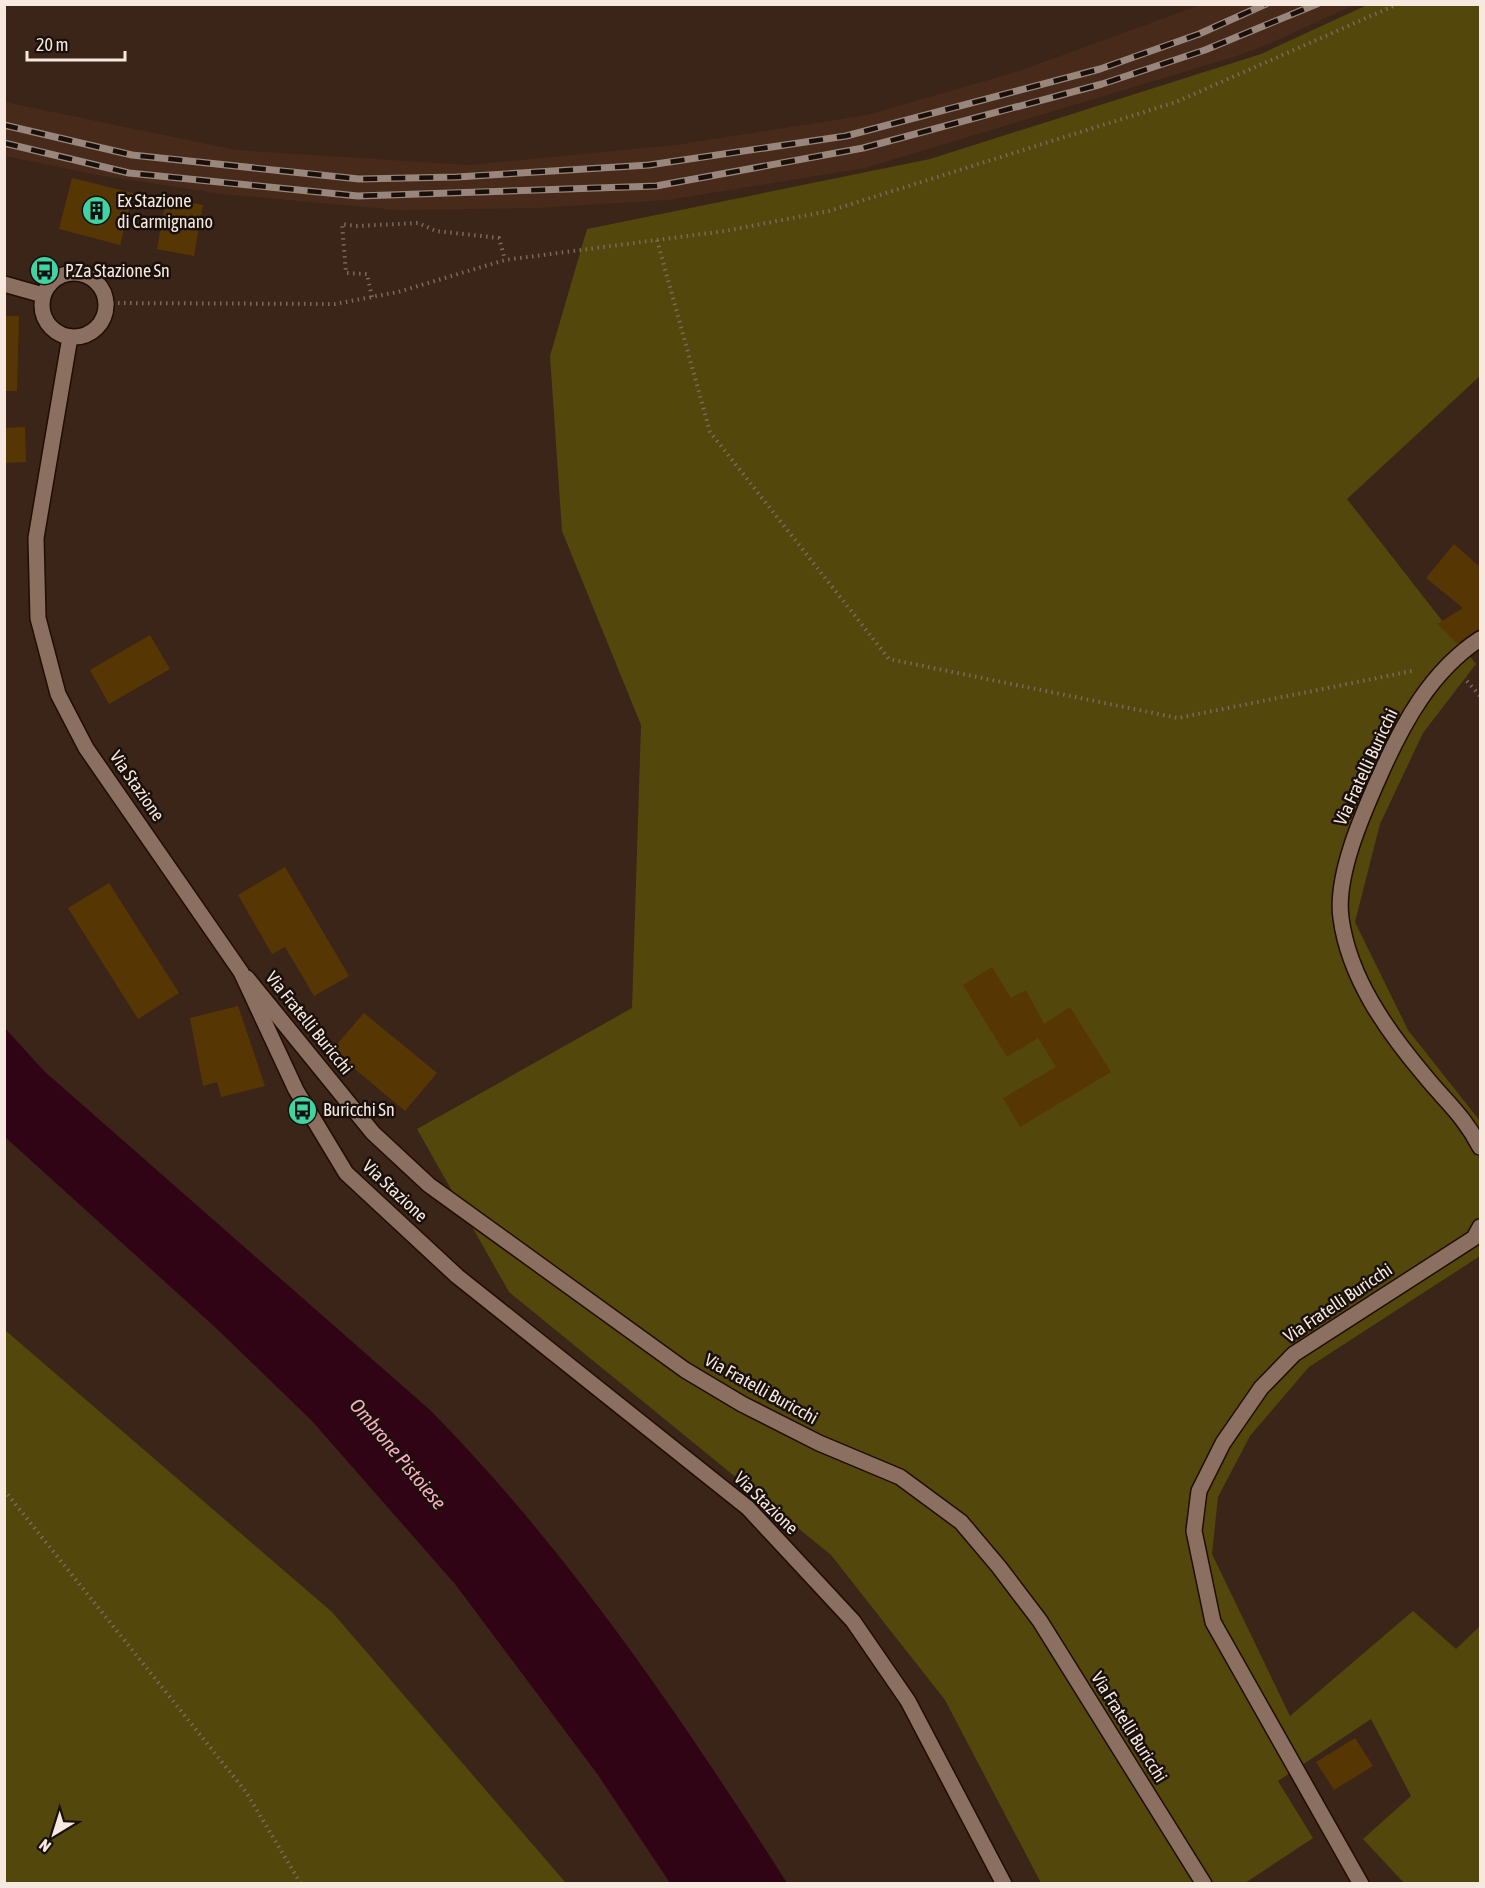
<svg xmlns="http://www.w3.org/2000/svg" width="1485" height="1888" font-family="'Asap Condensed',sans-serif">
  <rect width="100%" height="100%" fill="#3b2418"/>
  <!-- built -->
  <path fill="#472a1a" d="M1200,5H1354L1271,43L1237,56L865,168L668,200L537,208L397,210L222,194L97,175L5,156V102L236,150L470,165L675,145L867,115L1019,71Z"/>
  <!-- green -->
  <g fill="#54470c">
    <path d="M1367,5H1480V376L1347,499L1476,664L1423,733L1380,824L1355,922L1408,1030L1480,1121V1256L1309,1367L1250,1436L1218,1497L1212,1554L1290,1716L1413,1611L1456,1649L1480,1626V1883H1404L1363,1839L1411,1796L1371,1719L1278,1781L1313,1838L1245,1883H1041L945,1700L831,1555L509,1292L417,1129L632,1008L641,725L562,531L550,356L587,229L930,159L1261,54Z"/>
    <path d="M5,1330L332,1612L566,1883H5Z"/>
  </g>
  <!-- water -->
  <path fill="#310415" d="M5,1028L44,1071L430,1410C569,1551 681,1717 787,1883H670L598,1775L455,1584L312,1421L216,1328L5,1137Z"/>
  <!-- building -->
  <g fill="#563704">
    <path d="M72,178L133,193L120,245L59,229Z"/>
    <path d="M166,199L203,205L194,256L157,249Z"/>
    <path d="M4,316H19L17,391H4Z"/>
    <path d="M25,427L26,462L4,463V428Z"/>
    <path d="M1454,544L1480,567V628L1457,644L1437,624L1463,608L1426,578Z"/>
    <path d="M150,635L170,669L109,704L90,670Z"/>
    <path d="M285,867L349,976L314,996L285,947L272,954L238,895Z"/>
    <path d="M109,883L179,993L138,1019L68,908Z"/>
    <path d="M992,967L1011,998L1026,990L1044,1024L1070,1007L1111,1072L1020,1127L1003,1098L1056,1067L1038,1038L1007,1057L963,985Z"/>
    <path d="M238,1006L265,1086L221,1097L217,1082L203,1086L190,1018Z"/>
    <path d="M364,1013L437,1073L405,1111L332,1050Z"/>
    <path d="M1355,1738L1373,1766L1334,1790L1316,1762Z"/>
  </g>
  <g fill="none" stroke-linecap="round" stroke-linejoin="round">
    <defs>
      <g id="minor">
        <path d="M1480,639C1431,671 1403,723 1380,775C1363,813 1335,876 1341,918C1349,978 1387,1031 1425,1076C1447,1103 1464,1116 1480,1147"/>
        <path d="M247,978L373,1133L429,1185L685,1370L742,1404L819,1443L900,1477L961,1522L999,1567L1040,1621L1204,1884"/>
        <path d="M1361,1884L1213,1622L1194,1531L1199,1491L1223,1443L1261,1388L1294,1354L1474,1238L1480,1227"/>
      </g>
      <g id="tertiary">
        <circle cx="74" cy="305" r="32"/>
        <path d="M4,284L43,295"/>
        <path d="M70,337L36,538L38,618L58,694L86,748L241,972L296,1090L346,1173L457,1276L748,1508L853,1621L908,1701L1004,1884"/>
      </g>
    </defs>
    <!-- minor casing -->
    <use href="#minor" stroke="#210d03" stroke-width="18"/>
    <!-- tertiary casing -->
    <use href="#tertiary" stroke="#210d03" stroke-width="18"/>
    <!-- path -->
    <g stroke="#7d685e" stroke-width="4" stroke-dasharray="1.5 4.5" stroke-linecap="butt">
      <path d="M657,240L710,432L889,659L1178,718L1412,671"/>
      <path d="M372,297L367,274L346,273L342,224L356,226L418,223L436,231L499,238L505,260"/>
      <path d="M106,303L335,304L398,292L505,260L725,231L829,211L1176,102L1398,4"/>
      <path d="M1467,681L1480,696"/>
      <path d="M4,1490L246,1792L301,1884"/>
    </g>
    <!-- minor -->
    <use href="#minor" stroke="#8b7061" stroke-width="15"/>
    <!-- tertiary -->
    <use href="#tertiary" stroke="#8b7061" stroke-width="15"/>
    <defs>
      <g id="rail">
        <path d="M4,125L132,155L359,179L457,177L649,165L846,136L1100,69L1199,34L1266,4"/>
        <path d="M4,143L129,173L358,196L656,186L863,148L1102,84L1205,50L1317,4"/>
      </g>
    </defs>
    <!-- rail casing -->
    <use href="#rail" stroke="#99867c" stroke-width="7"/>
    <!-- rail -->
    <use href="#rail" stroke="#1a100b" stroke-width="4.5" stroke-dasharray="14" stroke-linecap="butt"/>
  </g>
  <!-- icons -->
  <defs>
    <symbol id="building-disc" viewBox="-11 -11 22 22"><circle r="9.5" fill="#3fd4a2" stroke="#1a100b"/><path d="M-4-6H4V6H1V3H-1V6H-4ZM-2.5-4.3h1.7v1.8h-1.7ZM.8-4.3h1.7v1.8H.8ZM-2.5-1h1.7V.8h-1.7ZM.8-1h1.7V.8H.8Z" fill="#111"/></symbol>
    <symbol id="bus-disc" viewBox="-11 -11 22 22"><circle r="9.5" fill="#3fd4a2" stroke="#1a100b"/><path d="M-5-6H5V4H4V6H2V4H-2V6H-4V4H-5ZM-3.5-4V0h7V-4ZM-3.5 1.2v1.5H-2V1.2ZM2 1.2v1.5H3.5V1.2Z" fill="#111"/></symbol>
  </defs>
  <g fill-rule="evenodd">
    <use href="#building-disc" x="80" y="194" width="33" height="33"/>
    <use href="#bus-disc" x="28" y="254" width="33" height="33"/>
    <use href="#bus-disc" x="286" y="1094" width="33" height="33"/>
  </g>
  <g text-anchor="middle" stroke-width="5" stroke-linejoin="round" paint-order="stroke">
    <!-- poi labels -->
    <g font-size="18" fill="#f7e8e0" stroke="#1a100b" text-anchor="start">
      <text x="117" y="207">Ex Stazione<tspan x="117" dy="21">di Carmignano</tspan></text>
      <text x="65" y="277">P.Za Stazione Sn</text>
      <text x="323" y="1116">Buricchi Sn</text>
    </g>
    <!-- street labels -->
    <g font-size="18" fill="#f7e8e0" stroke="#1a100b">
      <text transform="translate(1366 767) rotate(-65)" y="6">Via Fratelli Buricchi</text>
      <text transform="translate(137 786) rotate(55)" y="6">Via Stazione</text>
      <text transform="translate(309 1023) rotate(51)" y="6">Via Fratelli Buricchi</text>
      <text transform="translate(395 1191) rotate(43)" y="6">Via Stazione</text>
      <text transform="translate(1338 1303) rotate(-34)" y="6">Via Fratelli Buricchi</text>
      <text transform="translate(761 1389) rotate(29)" y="6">Via Fratelli Buricchi</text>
      <text transform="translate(766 1503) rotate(44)" y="6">Via Stazione</text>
      <text transform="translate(1129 1727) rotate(58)" y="6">Via Fratelli Buricchi</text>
    </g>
    <!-- water labels -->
    <g font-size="20" font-style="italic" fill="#faadc0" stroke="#1a100b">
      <text transform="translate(398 1454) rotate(50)" y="7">Ombrone Pistoiese</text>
    </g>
  </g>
  <!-- border -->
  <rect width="1485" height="1888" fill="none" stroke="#f7e8e0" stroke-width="12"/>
  <!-- north arrow -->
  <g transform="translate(54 1834) rotate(218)" stroke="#1a100b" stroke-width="4.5" paint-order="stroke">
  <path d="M0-4.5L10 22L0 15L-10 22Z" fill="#f7e8e0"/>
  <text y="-9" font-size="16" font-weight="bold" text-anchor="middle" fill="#f7e8e0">N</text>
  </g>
  <!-- scale -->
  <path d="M27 51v9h98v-9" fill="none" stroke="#f7e8e0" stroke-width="3"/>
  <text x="36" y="51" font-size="18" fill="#f7e8e0" stroke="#1a100b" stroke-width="4.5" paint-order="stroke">20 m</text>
</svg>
